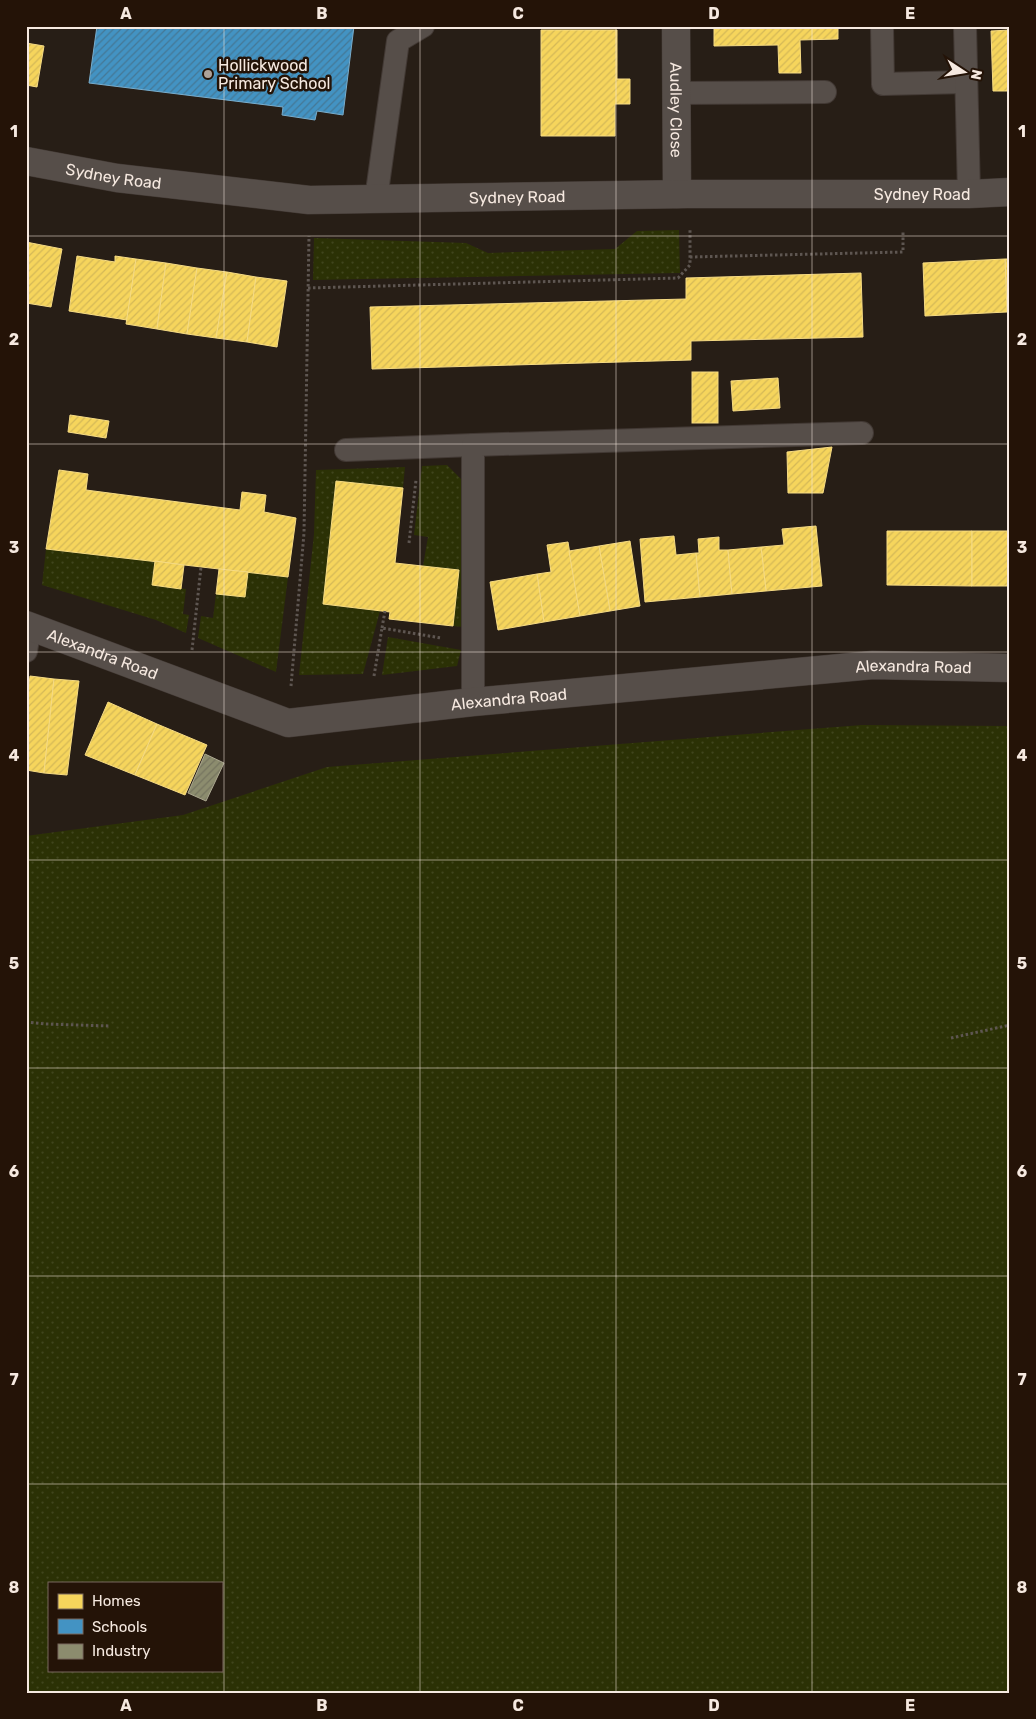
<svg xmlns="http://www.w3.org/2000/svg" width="1036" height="1719" font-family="Rubik,sans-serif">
  <defs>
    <pattern id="grass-dots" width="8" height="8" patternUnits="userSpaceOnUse" patternTransform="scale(1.25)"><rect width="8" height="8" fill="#2b3105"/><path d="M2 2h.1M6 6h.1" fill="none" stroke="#40451d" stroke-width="1.8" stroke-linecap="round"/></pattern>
    <pattern id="homes-hatch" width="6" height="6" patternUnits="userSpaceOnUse" patternTransform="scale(1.25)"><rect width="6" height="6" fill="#f6d55c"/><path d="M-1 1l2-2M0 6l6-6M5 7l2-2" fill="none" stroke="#d4b857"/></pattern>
    <pattern id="schools-hatch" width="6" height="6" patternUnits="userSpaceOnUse" patternTransform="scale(1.25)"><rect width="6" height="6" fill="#4393c3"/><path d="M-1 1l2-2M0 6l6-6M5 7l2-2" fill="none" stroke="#457896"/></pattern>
    <pattern id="industry-hatch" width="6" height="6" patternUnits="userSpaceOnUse" patternTransform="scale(1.25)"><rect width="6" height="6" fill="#8c8c6e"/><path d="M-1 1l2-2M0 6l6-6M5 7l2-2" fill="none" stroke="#75745f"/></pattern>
  </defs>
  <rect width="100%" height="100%" fill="#271e16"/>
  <!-- grass -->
  <g fill="url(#grass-dots)" fill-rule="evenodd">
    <path d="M679,230L680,273L313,280L314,238L466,243L488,253L615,249L637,231Z"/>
    <path d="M447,465L463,481V627L453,626L459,571L423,566L428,537L414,535L422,466Z"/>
    <path d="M405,467L403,488L336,482L323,604L380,611L363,674L299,675L314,534L316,470Z"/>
    <path d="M46,549L155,561L152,585L186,589L183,614L189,615L186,633L156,620L42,585Z"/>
    <path d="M248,572L288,577L276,672L198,638L201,616L213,618L216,594Z"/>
    <path d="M388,637L461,650L457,666L382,675Z"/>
    <path d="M862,725L1010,726V1693H26V836L183,815L327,767ZM49,1583H221V1670H49Z"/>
  </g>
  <!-- homes -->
  <g fill="url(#homes-hatch)" stroke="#f6db84">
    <path d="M714,26H838V39L800,40L801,73H779L778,45L714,46Z"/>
    <path d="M541,30H617V79H630V104H615V136H541Z"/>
    <path d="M1010,30V91H993L991,31Z"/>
    <path d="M26,43L44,46L37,87L26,85Z"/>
    <path d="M26,242L62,249L51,307L26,303Z"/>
    <path d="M77,256L115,262V256L136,259L127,320L69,311Z"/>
    <path d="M136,259L166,263L157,329L126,324Z"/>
    <path d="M1005,259H1010V312H1007Z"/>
    <path d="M1005,259L1007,312L925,316L923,263Z"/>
    <path d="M166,263L197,268L187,334L157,329Z"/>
    <path d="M197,268L227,272L216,338L187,334Z"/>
    <path d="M227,272L256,277L247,342L216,338Z"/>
    <path d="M861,273L863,337L691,341V360L372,369L370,307L686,299V278Z"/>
    <path d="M256,277L287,281L277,347L247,342Z"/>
    <rect x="692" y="372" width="26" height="51"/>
    <path d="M778,378L780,408L733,411L731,381Z"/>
    <path d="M70,415L109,421L106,438L68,432Z"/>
    <path d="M832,447L823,493H788L787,452Z"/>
    <path d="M59,470L88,474L86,490L240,510L242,492L266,495L264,512L296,518L288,577L46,549Z"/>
    <path d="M336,481L403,488L395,563L459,570L453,626L389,619L390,612L323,604Z"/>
    <path d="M816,526L822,586L766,591L761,547L784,545L782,529Z"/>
    <path d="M887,531H972V586L887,585Z"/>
    <rect x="972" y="531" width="38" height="55"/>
    <path d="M674,536L676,555L696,553L700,597L645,602L640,539Z"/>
    <path d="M719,537V550H728L732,594L700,597L696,553H699L698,539Z"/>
    <path d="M630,541L640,606L610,611L599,546Z"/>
    <path d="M568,542L580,616L544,622L537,574L551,572L547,545Z"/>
    <path d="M599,546L610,611L580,616L569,551Z"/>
    <path d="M761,547L766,591L732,594L728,550Z"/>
    <path d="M155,561L184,565L181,589L152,585Z"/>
    <path d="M219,569L248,572L245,597L216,594Z"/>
    <path d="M537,574L544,622L498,630L490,582Z"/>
    <path d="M30,676L54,679L44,773L26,770V710Z"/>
    <path d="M54,679L79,681L67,775L44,773Z"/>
    <path d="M108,702L157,724L135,775L85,755Z"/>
    <path d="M157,724L207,745L185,795L135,775Z"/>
  </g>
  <!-- schools -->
  <path fill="url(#schools-hatch)" stroke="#79adcc" d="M97,26H354L343,115L317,111L315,120L282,115L283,107L89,83Z"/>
  <!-- industry -->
  <path fill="url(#industry-hatch)" stroke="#aca890" d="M205,754L224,763L206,801L188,793Z"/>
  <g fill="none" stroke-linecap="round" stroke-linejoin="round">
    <defs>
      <g id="service">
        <path d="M882,26L883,84L966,82"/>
        <path d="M965,26L969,194"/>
        <path d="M677,93L825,92"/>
        <path d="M376,199L398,41L423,26"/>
        <path d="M346,450L473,445"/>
        <path d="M26,651L30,626"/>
        <path d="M473,702V445L862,433"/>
      </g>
      <g id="minor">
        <path id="s1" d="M676,26L677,194"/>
        <path id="s2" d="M26,161L117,178L309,200L688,194H969L1010,192"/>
        <path id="s3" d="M26,625L288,723L473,702L873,665L1010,668"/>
      </g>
    </defs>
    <!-- service casing -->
    <use href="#service" stroke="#423934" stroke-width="24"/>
    <!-- minor casing -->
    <use href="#minor" stroke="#423934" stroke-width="29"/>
    <!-- path -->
    <g stroke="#5e5651" stroke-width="3" stroke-dasharray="2.5 2.5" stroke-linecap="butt">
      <path d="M690,257L903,252V230"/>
      <path d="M308,288L678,278L690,265V230"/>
      <path d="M409,543L416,480"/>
      <path d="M382,628L385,611"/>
      <path d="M192,650L201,567"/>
      <path d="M374,676L382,628L441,638"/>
      <path d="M291,686L304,533L309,236"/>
      <path d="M26,1022L45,1024L110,1026"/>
      <path d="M951,1038L1010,1025"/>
    </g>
    <!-- service -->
    <use href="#service" stroke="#564e49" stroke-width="22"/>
    <!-- minor -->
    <use href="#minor" stroke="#564e49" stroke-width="28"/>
  </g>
  <!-- grid -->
  <path fill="none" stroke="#f6e9e0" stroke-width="1" stroke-opacity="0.55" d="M224,26V1693M420,26V1693M616,26V1693M812,26V1693M26,236H1010M26,444H1010M26,652H1010M26,860H1010M26,1068H1010M26,1276H1010M26,1484H1010"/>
  <!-- markers -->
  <circle fill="#aea299" stroke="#241307" stroke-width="2" cx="208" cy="74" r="5"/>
  <g text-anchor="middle" stroke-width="5" stroke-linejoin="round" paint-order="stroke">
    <!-- poi labels -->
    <g font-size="16" fill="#f6e9e0" stroke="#241307" text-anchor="start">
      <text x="218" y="71">Hollickwood<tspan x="218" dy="18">Primary School</tspan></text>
    </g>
    <!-- street labels -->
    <g font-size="16" fill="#f6e9e0" stroke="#241307">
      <text dy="6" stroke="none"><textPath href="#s1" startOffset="84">Audley Close</textPath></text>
      <text dy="6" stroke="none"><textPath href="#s2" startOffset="89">Sydney Road</textPath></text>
      <text dy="6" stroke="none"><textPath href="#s2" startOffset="899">Sydney Road</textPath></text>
      <text dy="6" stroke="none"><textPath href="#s2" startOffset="494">Sydney Road</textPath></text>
      <text dy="6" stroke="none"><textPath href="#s3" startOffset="82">Alexandra Road</textPath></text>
      <text dy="6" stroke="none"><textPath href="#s3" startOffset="908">Alexandra Road</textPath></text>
      <text dy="6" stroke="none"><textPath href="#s3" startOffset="502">Alexandra Road</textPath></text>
    </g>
  </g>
  <!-- border -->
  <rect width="1036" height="1719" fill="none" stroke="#241307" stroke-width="55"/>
  <!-- legend -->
  <rect x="48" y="1582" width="175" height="90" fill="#241307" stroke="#78695e"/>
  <rect x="58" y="1594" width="25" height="15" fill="#f6d55c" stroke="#78695e"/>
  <text x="92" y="1606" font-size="15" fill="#f6e9e0">Homes</text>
  <rect x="58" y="1619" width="25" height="15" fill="#4393c3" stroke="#78695e"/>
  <text x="92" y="1632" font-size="15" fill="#f6e9e0">Schools</text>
  <rect x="58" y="1644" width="25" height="15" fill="#8c8c6e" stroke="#78695e"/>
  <text x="92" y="1656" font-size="15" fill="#f6e9e0">Industry</text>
  <!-- north arrow -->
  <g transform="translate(964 72) rotate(102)" stroke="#241307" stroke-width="4" paint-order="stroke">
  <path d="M0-4L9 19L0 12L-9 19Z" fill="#f6e9e0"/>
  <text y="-8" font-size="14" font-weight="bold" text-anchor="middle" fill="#f6e9e0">N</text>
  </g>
  <rect x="28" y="28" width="980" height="1664" fill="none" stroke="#f6e9e0" stroke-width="2"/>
  <g font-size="16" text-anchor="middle" font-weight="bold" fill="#f6e9e0">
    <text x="126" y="19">A</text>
    <text x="322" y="19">B</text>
    <text x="518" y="19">C</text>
    <text x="714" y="19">D</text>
    <text x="910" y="19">E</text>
    <text x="14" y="137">1</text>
    <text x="1022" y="137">1</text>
    <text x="14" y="345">2</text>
    <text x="1022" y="345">2</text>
    <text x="14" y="553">3</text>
    <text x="1022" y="553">3</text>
    <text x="14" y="761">4</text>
    <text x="1022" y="761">4</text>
    <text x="14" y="969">5</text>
    <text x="1022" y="969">5</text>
    <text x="14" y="1177">6</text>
    <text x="1022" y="1177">6</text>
    <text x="14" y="1385">7</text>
    <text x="1022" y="1385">7</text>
    <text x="14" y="1593">8</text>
    <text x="1022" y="1593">8</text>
    <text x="126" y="1711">A</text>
    <text x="322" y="1711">B</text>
    <text x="518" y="1711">C</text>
    <text x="714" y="1711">D</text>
    <text x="910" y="1711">E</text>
  </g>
</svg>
